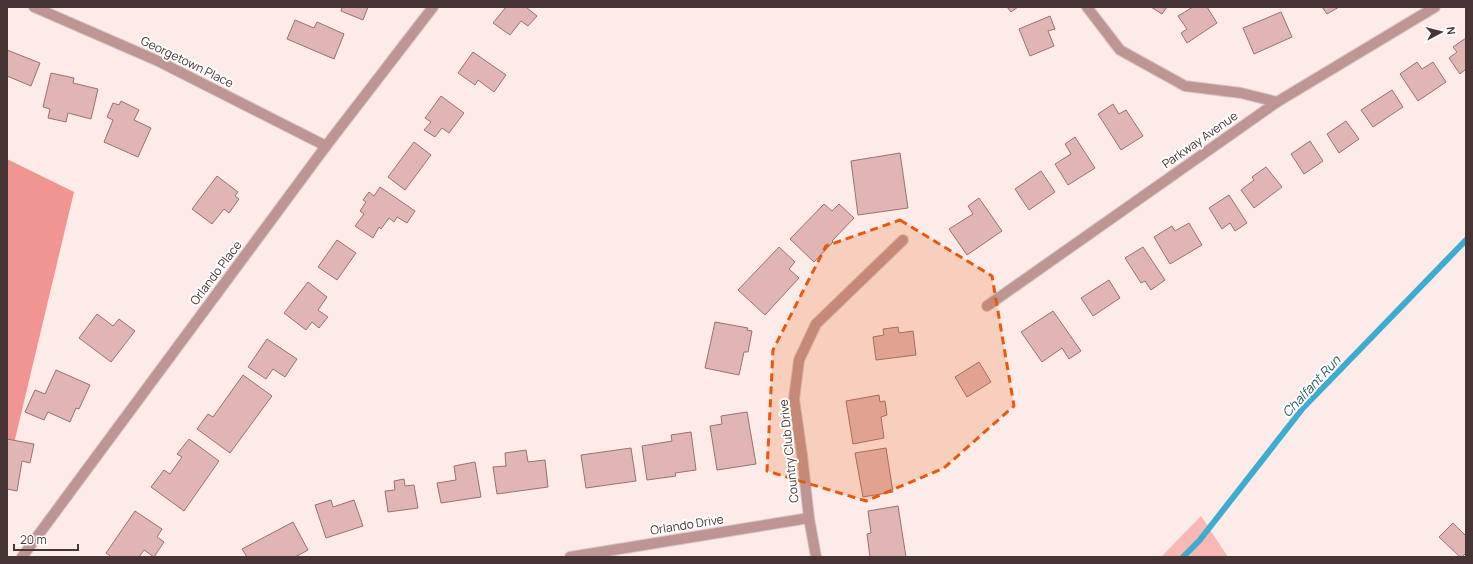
<svg xmlns="http://www.w3.org/2000/svg" width="1473" height="564" font-family="Manrope,sans-serif">
  <rect width="100%" height="100%" fill="#fdebea"/>
  <!-- green -->
  <path fill="#fab8b5" d="M1201,516L1228,557H1161Z"/>
  <!-- forest -->
  <path fill="#f19592" d="M7,159L74,192L7,473Z"/>
  <g fill="none" stroke-linecap="round" stroke-linejoin="round">
    <!-- stream -->
    <path stroke="#3dacd0" stroke-width="6" d="M1183,557L1199,541L1303,408L1466,240"/>
  </g>
  <!-- building -->
  <g fill="#e0b5b3" stroke="#997270">
    <path d="M342,7H368L363,20L341,11Z"/>
    <path d="M506,7H526L537,16L528,26L521,21L510,35L493,23Z"/>
    <path d="M1007,7H1018L1011,12Z"/>
    <path d="M1151,7H1167L1162,14Z"/>
    <path d="M1193,7H1207L1217,23L1187,43L1181,33L1187,29L1178,16Z"/>
    <path d="M1322,7H1339L1327,14Z"/>
    <path d="M1281,12L1292,37L1254,54L1243,28Z"/>
    <path d="M1050,16L1055,29L1048,31L1054,46L1030,56L1019,29Z"/>
    <path d="M295,20L314,28L317,22L344,34L334,59L287,39Z"/>
    <path d="M1466,38V69L1460,74L1449,58L1457,52L1453,47Z"/>
    <path d="M7,50L40,63L31,86L7,76Z"/>
    <path d="M473,52L506,75L494,92L478,80L475,85L458,73Z"/>
    <path d="M1417,62L1422,69L1433,62L1446,82L1418,101L1400,74Z"/>
    <path d="M51,73L74,78L73,83L98,89L91,119L68,113L66,122L48,118L50,109L43,107Z"/>
    <path d="M1392,90L1403,107L1373,127L1361,110Z"/>
    <path d="M441,96L464,113L449,133L442,128L435,137L424,130L431,122L425,118Z"/>
    <path d="M121,101L139,110L134,120L151,128L138,157L104,142L113,120L107,117L113,103L119,105Z"/>
    <path d="M1113,104L1119,114L1126,110L1143,136L1121,150L1098,114Z"/>
    <path d="M1346,121L1359,139L1339,153L1327,134Z"/>
    <path d="M1075,137L1095,168L1068,185L1055,164L1071,154L1065,144Z"/>
    <path d="M1310,141L1323,161L1304,174L1291,154Z"/>
    <path d="M414,142L431,155L405,190L388,177Z"/>
    <path d="M900,153L908,208L858,215L851,161Z"/>
    <path d="M1266,167L1282,187L1254,208L1241,190L1254,180L1252,177Z"/>
    <path d="M1041,171L1055,192L1029,210L1015,189Z"/>
    <path d="M217,176L238,192L235,196L239,199L229,213L224,209L212,224L192,209Z"/>
    <path d="M380,187L415,211L407,223L397,217L394,222L389,218L381,229L379,227L373,238L355,226L364,214L360,211L366,202L363,200L369,192L374,196Z"/>
    <path d="M1229,195L1247,223L1235,231L1230,223L1222,229L1209,208Z"/>
    <path d="M979,198L1002,231L967,255L949,229L973,214L968,206Z"/>
    <path d="M824,204L832,211L839,204L854,218L832,241L833,242L814,262L790,239Z"/>
    <path d="M1189,223L1202,245L1170,264L1154,237L1172,226L1175,231Z"/>
    <path d="M337,240L356,253L337,280L318,267Z"/>
    <path d="M779,247L795,262L789,269L799,278L765,315L738,290Z"/>
    <path d="M1143,247L1165,280L1151,290L1145,281L1141,283L1125,258Z"/>
    <path d="M1109,280L1120,298L1093,316L1081,298Z"/>
    <path d="M308,282L327,297L318,310L328,317L319,328L312,322L306,330L284,313Z"/>
    <path d="M1053,311L1081,351L1069,359L1062,348L1042,362L1021,332Z"/>
    <path d="M97,314L113,326L119,319L135,331L111,362L79,338Z"/>
    <path d="M715,322L748,328L747,330L752,331L748,352H744L739,375L705,368Z"/>
    <path d="M898,327L899,333L913,331L916,355L876,360L873,337L884,335L883,329Z"/>
    <path d="M267,339L297,359L285,377L273,369L266,379L248,367Z"/>
    <path d="M979,362L991,382L967,397L955,377Z"/>
    <path d="M56,370L90,385L79,409L76,408L70,422L48,412L44,420L25,412L35,390L45,394Z"/>
    <path d="M243,375L272,396L230,453L197,429L208,414L213,417Z"/>
    <path d="M879,395L880,402L885,401L887,415L881,417L884,438L853,444L846,401Z"/>
    <path d="M747,412L756,464L717,470L710,426L722,424L721,416Z"/>
    <path d="M691,432L696,470L675,473L676,476L647,480L642,446L672,441L671,435Z"/>
    <path d="M7,439L34,444L30,463L22,461L17,491L7,489Z"/>
    <path d="M189,439L219,461L184,511L151,487L164,470L170,474L182,457L177,454Z"/>
    <path d="M631,448L636,481L586,488L581,455Z"/>
    <path d="M886,448L893,492L863,497L855,453Z"/>
    <path d="M526,450L528,462L545,460L548,487L497,494L493,467L506,466L505,453Z"/>
    <path d="M475,462L481,497L441,503L437,483L456,480L454,466Z"/>
    <path d="M404,479L405,486L414,485L418,508L388,512L385,491L395,490L394,481Z"/>
    <path d="M331,500L333,507L354,500L363,526L326,538L315,505Z"/>
    <path d="M898,506L906,557H870L867,534L871,533L868,511Z"/>
    <path d="M135,511L162,529L157,537L164,542L154,557L144,550L139,557H112L106,553Z"/>
    <path d="M293,522L308,550L295,557H247L242,549Z"/>
    <path d="M1453,523L1466,536V553L1462,557H1460L1439,537Z"/>
  </g>
  <g fill="none" stroke-linecap="round" stroke-linejoin="round">
    <defs>
      <g id="minor">
        <path d="M34,7L158,61L326,146"/>
        <path d="M1087,7L1120,50L1185,86L1241,93L1277,102"/>
        <path d="M987,306L1277,102L1435,7"/>
        <path d="M22,557L326,146L433,7"/>
        <path d="M570,557L809,518"/>
        <path d="M816,557L809,518L802,455L794,399L799,360L816,324L903,240"/>
      </g>
    </defs>
    <!-- minor casing -->
    <use href="#minor" stroke="#d8c7c6" stroke-width="12"/>
    <!-- minor -->
    <use href="#minor" stroke="#be9593" stroke-width="10"/>
  </g>
  <!-- marked area -->
  <path fill="#e8590c" fill-opacity="0.2" stroke="#e8590c" stroke-width="3" stroke-dasharray="8 5" stroke-linejoin="round" d="M900,220L992,276L1014,406L944,468L866,501L767,471L773,350L826,246Z"/>
  <g text-anchor="middle" stroke-width="4" stroke-linejoin="round" paint-order="stroke">
    <!-- street labels -->
    <g font-size="12" fill="#463534" stroke="#fff">
      <text transform="translate(187 62) rotate(26)" y="4">Georgetown Place</text>
      <text transform="translate(1200 140) rotate(-35)" y="4">Parkway Avenue</text>
      <text transform="translate(216 273) rotate(-53)" y="4">Orlando Place</text>
      <text transform="translate(789 451) rotate(-96)" y="4">Country Club Drive</text>
      <text transform="translate(687 525) rotate(-9)" y="4">Orlando Drive</text>
    </g>
    <!-- water labels -->
    <g font-size="13" font-style="italic" fill="#2c596a" stroke="#fff">
      <text transform="translate(1311 386) rotate(-47)" y="5">Chalfant Run</text>
    </g>
  </g>
  <!-- border -->
  <rect width="1473" height="564" fill="none" stroke="#463534" stroke-width="16"/>
  <!-- north arrow -->
  <g transform="translate(1441 32) rotate(83)" stroke="#ffffff" stroke-width="3" paint-order="stroke">
  <path d="M0-3L7 15L0 10L-7 15Z" fill="#463534"/>
  <text y="-6" font-size="11" font-weight="bold" text-anchor="middle" fill="#463534">N</text>
  </g>
  <!-- scale -->
  <path d="M14 544v6h64v-6" fill="none" stroke="#463534" stroke-width="2"/>
  <text x="20" y="544" font-size="12" fill="#463534" stroke="#ffffff" stroke-width="3" paint-order="stroke">20 m</text>
</svg>
